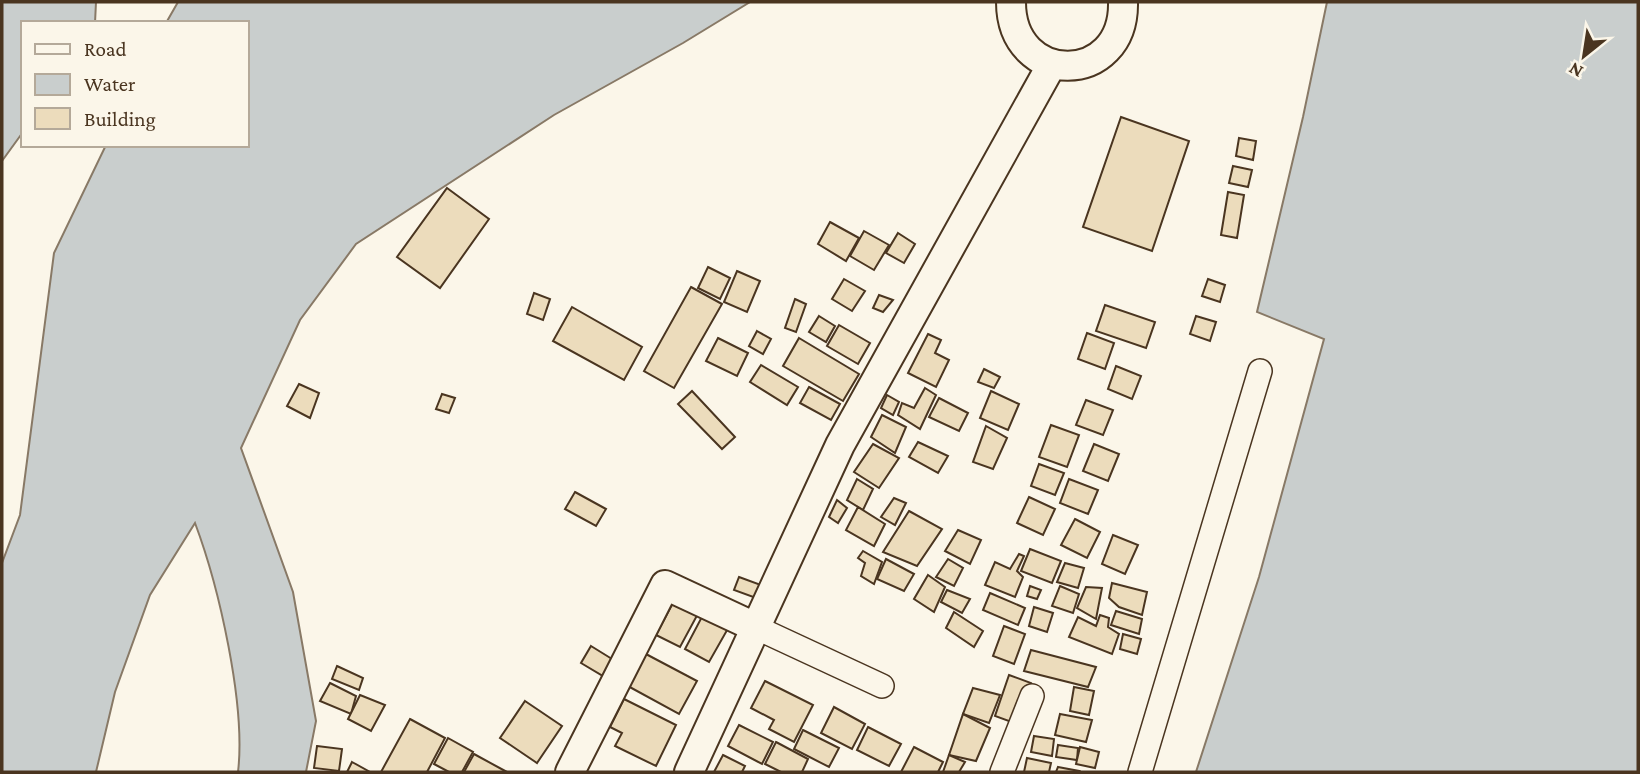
<svg xmlns="http://www.w3.org/2000/svg" width="1640" height="774" font-family="'Crimson Pro',serif">
  <rect width="100%" height="100%" fill="#fbf6e9"/>
  <!-- water -->
  <g fill="#c9cecd" stroke="#887966" stroke-width="2">
    <path d="M2,2H96L95,23H23V132L2,161Z"/>
    <path d="M178,2H750L683,43L554,115L356,244L300,320L241,448L293,592L316,721L306,772H238C246,705 219,587 195,523L150,595L115,692L96,772H2V563L20,515L54,253L106,145H247V23H166Z"/>
    <path d="M1327,2H1638V772H1196L1259,577L1324,339L1257,312L1303,117Z"/>
  </g>
  <!-- building -->
  <g fill="#ecdcbc" stroke="#4a3520" stroke-width="2">
    <path d="M1121,117L1189,141L1152,251L1083,227Z"/>
    <path d="M1239,138L1256,141L1253,160L1236,156Z"/>
    <path d="M1233,166L1252,170L1248,187L1229,183Z"/>
    <path d="M447,188L489,219L440,288L397,257Z"/>
    <path d="M1228,192L1244,195L1237,238L1221,235Z"/>
    <path d="M830,222L859,238L846,261L818,244Z"/>
    <path d="M864,231L889,245L874,270L850,256Z"/>
    <path d="M898,233L915,244L904,263L886,253Z"/>
    <path d="M708,267L730,278L720,299L698,288Z"/>
    <path d="M737,271L760,281L747,312L724,302Z"/>
    <path d="M844,279L865,291L852,311L832,299Z"/>
    <path d="M1208,279L1225,285L1220,302L1202,296Z"/>
    <path d="M691,287L722,304L674,388L644,371Z"/>
    <path d="M534,293L550,299L543,320L527,314Z"/>
    <path d="M879,295L893,300L883,312L873,308Z"/>
    <path d="M795,299L806,304L796,332L785,328Z"/>
    <path d="M1105,305L1155,322L1146,348L1096,331Z"/>
    <path d="M572,307L642,347L624,380L553,341Z"/>
    <path d="M819,316L835,326L826,342L809,332Z"/>
    <path d="M1196,316L1216,322L1210,341L1190,334Z"/>
    <path d="M839,325L870,343L858,364L827,346Z"/>
    <path d="M757,331L771,339L763,354L749,346Z"/>
    <path d="M1087,333L1114,343L1105,369L1078,359Z"/>
    <path d="M928,334L941,340L935,353L949,360L936,387L908,373Z"/>
    <path d="M718,338L748,353L737,376L706,361Z"/>
    <path d="M799,338L859,374L843,401L783,366Z"/>
    <path d="M761,365L798,387L787,405L750,382Z"/>
    <path d="M1116,366L1141,376L1132,399L1108,389Z"/>
    <path d="M984,369L1000,377L994,388L978,382Z"/>
    <path d="M299,384L319,393L310,418L287,406Z"/>
    <path d="M809,387L840,404L831,420L800,403Z"/>
    <path d="M925,388L936,395L920,429L898,415L902,403L914,408Z"/>
    <path d="M692,391L735,437L722,449L678,404Z"/>
    <path d="M991,391L1019,404L1008,430L980,418Z"/>
    <path d="M442,394L455,398L449,413L436,409Z"/>
    <path d="M887,395L899,402L893,415L881,408Z"/>
    <path d="M939,398L968,413L959,431L929,417Z"/>
    <path d="M1086,400L1113,410L1103,435L1076,425Z"/>
    <path d="M882,415L906,427L895,453L871,437Z"/>
    <path d="M1051,425L1079,435L1067,467L1039,457Z"/>
    <path d="M986,426L1007,438L993,469L973,462Z"/>
    <path d="M918,442L948,456L938,473L909,457Z"/>
    <path d="M873,444L899,458L879,488L854,472Z"/>
    <path d="M1094,444L1119,454L1108,481L1083,471Z"/>
    <path d="M1039,464L1064,473L1055,495L1031,486Z"/>
    <path d="M857,479L873,489L863,510L847,500Z"/>
    <path d="M1069,479L1098,490L1088,514L1060,503Z"/>
    <path d="M575,492L606,509L596,526L565,509Z"/>
    <path d="M1029,497L1055,509L1043,535L1017,523Z"/>
    <path d="M894,498L906,503L895,525L881,517Z"/>
    <path d="M837,500L847,508L838,523L829,517Z"/>
    <path d="M858,507L885,524L874,546L846,530Z"/>
    <path d="M909,511L942,529L917,566L883,552Z"/>
    <path d="M1075,519L1100,532L1087,558L1061,545Z"/>
    <path d="M958,530L981,540L970,564L945,551Z"/>
    <path d="M1113,535L1138,545L1125,574L1102,564Z"/>
    <path d="M1030,549L1061,561L1052,583L1021,571Z"/>
    <path d="M863,551L882,562L874,584L861,576L865,563L858,558Z"/>
    <path d="M1019,554L1024,556L1017,571L1023,577L1015,597L985,585L995,562L1010,569Z"/>
    <path d="M886,559L914,574L904,591L877,579Z"/>
    <path d="M948,559L963,568L954,586L936,577Z"/>
    <path d="M1065,563L1084,568L1078,588L1057,582Z"/>
    <path d="M928,575L945,587L934,612L914,599Z"/>
    <path d="M739,577L761,585L756,598L734,590Z"/>
    <path d="M1112,583L1147,592L1142,615L1119,607L1109,598Z"/>
    <path d="M1030,586L1041,590L1037,599L1027,596Z"/>
    <path d="M1060,586L1079,594L1073,613L1052,606Z"/>
    <path d="M1086,587L1102,588L1096,619L1077,608Z"/>
    <path d="M947,590L970,599L962,613L941,602Z"/>
    <path d="M990,593L1025,608L1018,625L983,610Z"/>
    <path d="M676,597L700,610L680,647L656,635Z"/>
    <path d="M1034,607L1053,613L1047,632L1029,626Z"/>
    <path d="M705,611L730,625L709,662L685,649Z"/>
    <path d="M1116,611L1142,619L1139,634L1111,625Z"/>
    <path d="M954,612L983,631L974,647L946,628Z"/>
    <path d="M1100,615L1109,618L1108,627L1119,634L1112,654L1069,637L1078,617L1096,626Z"/>
    <path d="M1004,626L1025,634L1014,664L993,656Z"/>
    <path d="M1123,634L1141,639L1137,654L1120,649Z"/>
    <path d="M591,646L612,659L603,676L581,663Z"/>
    <path d="M1031,650L1096,667L1088,687L1024,671Z"/>
    <path d="M644,653L697,681L679,714L626,685Z"/>
    <path d="M337,666L363,678L359,690L332,679Z"/>
    <path d="M1009,675L1031,683L1017,724L995,716Z"/>
    <path d="M765,681L813,705L794,742L769,729L774,720L751,708Z"/>
    <path d="M330,683L356,696L351,714L320,701Z"/>
    <path d="M1074,687L1094,691L1089,715L1070,711Z"/>
    <path d="M973,688L1000,695L989,723L963,714Z"/>
    <path d="M360,695L385,705L371,731L348,719Z"/>
    <path d="M624,699L676,725L656,766L615,746L622,733L610,727Z"/>
    <path d="M525,701L562,726L537,763L500,738Z"/>
    <path d="M834,707L865,724L852,749L821,733Z"/>
    <path d="M963,714L990,728L976,761L949,755Z"/>
    <path d="M1060,714L1092,720L1086,742L1055,735Z"/>
    <path d="M410,719L445,738L427,772H381Z"/>
    <path d="M739,725L773,742L762,764L728,746Z"/>
    <path d="M868,727L901,744L889,766L857,750Z"/>
    <path d="M803,730L839,748L829,767L794,749Z"/>
    <path d="M1034,736L1054,739L1052,756L1031,752Z"/>
    <path d="M448,738L473,752L462,772H449L434,764Z"/>
    <path d="M776,742L808,759L802,772H781L765,764Z"/>
    <path d="M1058,745L1078,748L1077,760L1056,757Z"/>
    <path d="M317,746L342,749L339,771L314,768Z"/>
    <path d="M914,747L943,762L938,772H901Z"/>
    <path d="M1080,747L1099,752L1095,768L1076,764Z"/>
    <path d="M474,754L507,772H464Z"/>
    <path d="M723,755L745,766L742,772H714Z"/>
    <path d="M949,755L965,762L959,772H943Z"/>
    <path d="M1027,758L1051,763L1049,772H1024Z"/>
    <path d="M352,762L370,772H347Z"/>
    <path d="M1058,767L1079,771L1078,772H1056Z"/>
  </g>
  <g fill="none" stroke-linecap="round" stroke-linejoin="round">
    <defs>
      <g id="minor">
        <path d="M755,627L882,686"/>
        <path d="M1002,772L1032,696"/>
        <path d="M1140,772L1260,371"/>
      </g>
      <g id="tertiary">
        <path d="M1011,2C1011,87 1125,87 1123,2"/>
        <path d="M570,772L665,585L755,627"/>
        <path d="M689,772L840,445L1052,64"/>
      </g>
    </defs>
    <!-- minor casing -->
    <use href="#minor" stroke="#4a3520" stroke-width="26"/>
    <!-- tertiary casing -->
    <use href="#tertiary" stroke="#4a3520" stroke-width="32"/>
    <!-- minor -->
    <use href="#minor" stroke="#fbf6e9" stroke-width="23"/>
    <!-- tertiary -->
    <use href="#tertiary" stroke="#fbf6e9" stroke-width="28"/>
  </g>
  <!-- border -->
  <rect width="1640" height="774" fill="none" stroke="#4a3520" stroke-width="7"/>
  <!-- legend -->
  <rect x="21" y="21" width="228" height="126" fill="#fbf6e9" stroke="#b4a999" stroke-width="2"/>
  <rect x="35" y="44" width="35" height="10" fill="#fbf6e9" stroke="#b4a999" stroke-width="2"/>
  <text x="84" y="56" font-size="21" fill="#4a3520">Road</text>
  <rect x="35" y="74" width="35" height="21" fill="#c9cecd" stroke="#b4a999" stroke-width="2"/>
  <text x="84" y="91" font-size="21" fill="#4a3520">Water</text>
  <rect x="35" y="108" width="35" height="21" fill="#ecdcbc" stroke="#b4a999" stroke-width="2"/>
  <text x="84" y="126" font-size="21" fill="#4a3520">Building</text>
  <!-- north arrow -->
  <g transform="translate(1584 56) rotate(210)" stroke="#fbf6e9" stroke-width="5" paint-order="stroke">
  <path d="M0-5L12 26L0 18L-12 26Z" fill="#4a3520"/>
  <text y="-10" font-size="19" font-weight="bold" text-anchor="middle" fill="#4a3520">N</text>
  </g>
</svg>
